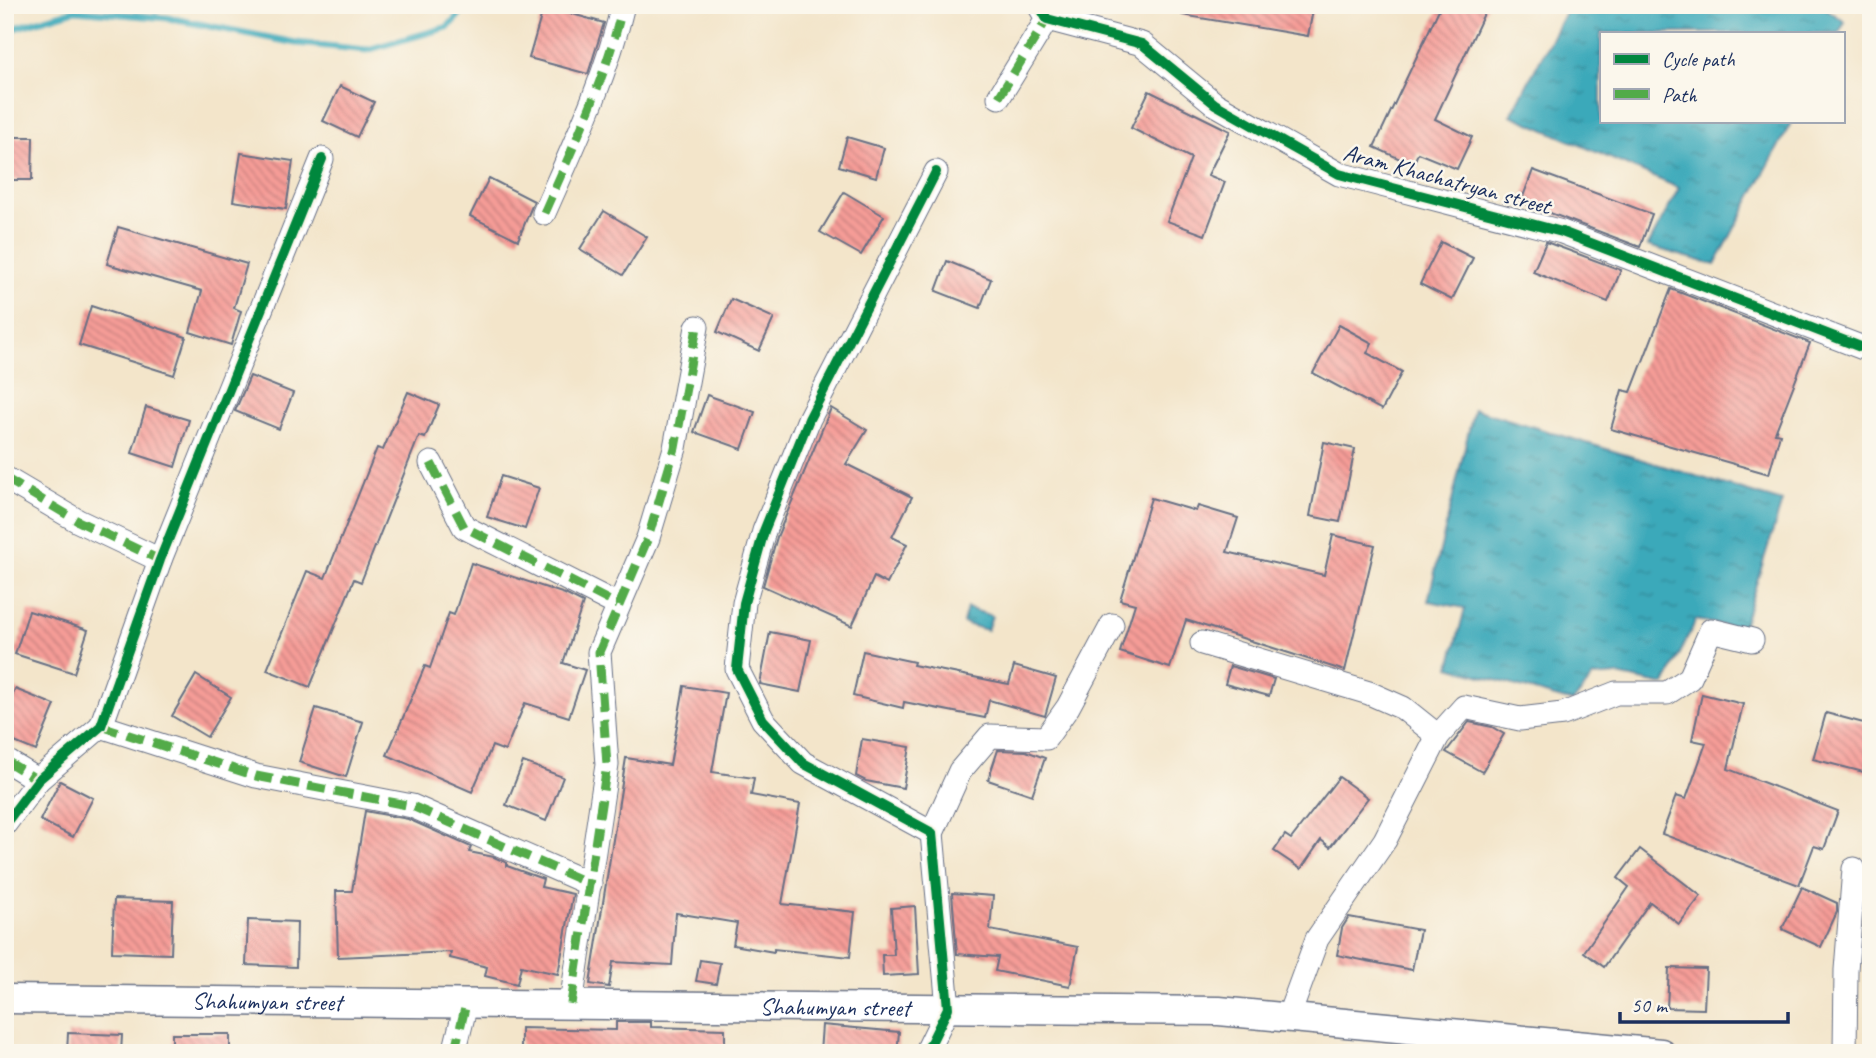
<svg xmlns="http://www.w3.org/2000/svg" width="1876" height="1058" font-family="Caveat,sans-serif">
  <defs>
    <pattern id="water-ripples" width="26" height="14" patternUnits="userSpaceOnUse" patternTransform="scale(1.75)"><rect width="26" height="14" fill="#3ba9ba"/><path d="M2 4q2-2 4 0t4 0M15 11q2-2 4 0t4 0" fill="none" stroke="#318a9a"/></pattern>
    <pattern id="building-back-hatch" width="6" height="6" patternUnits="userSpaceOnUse" patternTransform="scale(1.75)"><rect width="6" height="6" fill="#f69c97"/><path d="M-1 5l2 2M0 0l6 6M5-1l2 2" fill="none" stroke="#c6807e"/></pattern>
  </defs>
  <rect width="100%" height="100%" fill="#fbf7ec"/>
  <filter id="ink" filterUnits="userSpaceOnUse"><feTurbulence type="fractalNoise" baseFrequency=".0143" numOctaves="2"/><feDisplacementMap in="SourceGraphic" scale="14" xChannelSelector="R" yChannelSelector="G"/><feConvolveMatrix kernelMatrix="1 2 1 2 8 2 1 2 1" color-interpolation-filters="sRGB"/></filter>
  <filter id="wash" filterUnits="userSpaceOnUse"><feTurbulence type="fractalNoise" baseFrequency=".00686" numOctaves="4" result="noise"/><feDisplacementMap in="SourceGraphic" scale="28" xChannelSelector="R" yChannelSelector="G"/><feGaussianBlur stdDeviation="1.57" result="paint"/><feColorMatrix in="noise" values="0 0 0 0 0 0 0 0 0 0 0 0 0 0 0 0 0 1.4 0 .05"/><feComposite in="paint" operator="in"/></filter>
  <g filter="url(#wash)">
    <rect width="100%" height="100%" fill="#f3e5ca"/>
    <!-- water -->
    <g fill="url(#water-ripples)" stroke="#2b6c8c" stroke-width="2">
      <path d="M1569,5H1821L1845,22L1839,33H1601V121H1792L1715,265L1648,246L1679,188L1511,115Z"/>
      <path d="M1474,409L1782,502L1742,629L1696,620L1665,685L1617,675L1593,677L1573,702L1450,667L1465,608L1428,601Z"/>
      <path d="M967,608L992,616L987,630L963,623Z"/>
    </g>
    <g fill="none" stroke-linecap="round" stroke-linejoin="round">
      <!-- stream -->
      <path stroke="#3ba9ba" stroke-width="7" d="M5,31L75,10L168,18L296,43L367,50L448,27L468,5"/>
    </g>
    <g id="blocks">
      <!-- building -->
      <g fill="url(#building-back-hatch)">
        <path d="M1182,5H1314L1308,36L1182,15Z"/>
        <path d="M1441,5H1488L1435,119L1472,137L1457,169L1418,153L1413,165L1374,147Z"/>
        <path d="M544,6L604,23L588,74L529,58Z"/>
        <path d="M340,86L374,102L357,137L323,121Z"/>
        <path d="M1149,91L1230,131L1208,175L1225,182L1205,235L1167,221L1191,158L1131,128Z"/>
        <path d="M5,137H33L32,180H5Z"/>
        <path d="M847,137L884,148L876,177L839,166Z"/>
        <path d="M241,153L293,161L286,209L233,201Z"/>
        <path d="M1533,170L1652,214L1640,247L1521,202Z"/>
        <path d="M489,178L534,201L518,240L470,216Z"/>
        <path d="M844,192L884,216L861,255L820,232Z"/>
        <path d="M604,211L647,237L623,275L580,249Z"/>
        <path d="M118,227L247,264L234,308L241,311L231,345L190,332L202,291L107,264Z"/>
        <path d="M1441,242L1473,258L1452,300L1420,284Z"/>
        <path d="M1546,242L1621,270L1608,302L1533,272Z"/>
        <path d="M947,261L991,279L980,308L936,291Z"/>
        <path d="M1671,289L1810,343L1775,433L1780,434L1769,474L1611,429L1622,390L1631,392Z"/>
        <path d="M731,299L774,318L759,351L717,332Z"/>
        <path d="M91,306L186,337L174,375L79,345Z"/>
        <path d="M1339,325L1372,343L1367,353L1402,372L1382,410L1313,373Z"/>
        <path d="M250,376L293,393L279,429L235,411Z"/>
        <path d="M408,392L439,405L425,438L419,436L361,582L354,579L310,687L267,670L307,571L325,578L377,448L383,450Z"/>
        <path d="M707,395L755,412L742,449L694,432Z"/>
        <path d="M146,407L189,420L175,467L132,453Z"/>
        <path d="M831,408L867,430L846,464L912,497L892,537L907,544L887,584L874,577L852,626L763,586L777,537Z"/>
        <path d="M1324,442L1355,449L1340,522L1310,516Z"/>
        <path d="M501,476L539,488L525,529L487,517Z"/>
        <path d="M1151,498L1196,511L1198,506L1238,518L1227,552L1324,575L1333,535L1375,545L1345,671L1186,620L1170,668L1120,652L1135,604L1120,600Z"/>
        <path d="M471,563L565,594L583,603L563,663L585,670L569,717L525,703L505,751L492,746L472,792L387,755L425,666L430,668L449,613L454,615Z"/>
        <path d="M29,611L88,630L74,673L15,654Z"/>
        <path d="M770,632L811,640L800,692L760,684Z"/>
        <path d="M863,651L914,662L913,665L1009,684L1014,666L1056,678L1045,716L989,700L985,718L904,702L903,708L853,696Z"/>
        <path d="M1230,666L1274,679L1269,696L1225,684Z"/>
        <path d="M196,675L231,697L207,737L172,716Z"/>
        <path d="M684,686L726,693L712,772L754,778L751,795L800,804L782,904L855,912L850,957L774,949V952L733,945L737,923L676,913L672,965L613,962L609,987L590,984L626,758L670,765Z"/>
        <path d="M15,689L55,705L36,751L5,738V714Z"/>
        <path d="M1702,694L1743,704L1728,769L1838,811L1824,849L1814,846L1799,885L1662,834L1676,796L1686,799L1706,743L1692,740Z"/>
        <path d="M316,708L363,722L346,777L299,762Z"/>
        <path d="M1826,713L1871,725V774L1813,759Z"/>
        <path d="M1469,722L1492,727L1504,734L1482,772L1446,752Z"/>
        <path d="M862,739L910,747L903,788L866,781L856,776Z"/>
        <path d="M998,750L1026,751L1045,758L1032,795L988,780Z"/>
        <path d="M523,762L563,777L546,821L506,805Z"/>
        <path d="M1339,777L1368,798L1330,847L1321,840L1301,869L1274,851L1285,835L1291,839Z"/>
        <path d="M60,781L93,798L73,837L40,820Z"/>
        <path d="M365,811L408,819L471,847L469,852L494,857L507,863V866L543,879L541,887L573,894L558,974L521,966L517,984L485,976L487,967L450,958L451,952L338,957L336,891H352Z"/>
        <path d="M1640,849L1701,896L1679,924L1650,902L1604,967L1584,952L1629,887L1618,878Z"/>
        <path d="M1802,887L1837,903V912L1821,947L1782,929Z"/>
        <path d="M952,893L993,896L990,930L1078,947L1070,986L995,971L998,957L957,954Z"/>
        <path d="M114,899L173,901L171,954L112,952Z"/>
        <path d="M915,906L919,974L883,976L882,955H894L891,908Z"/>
        <path d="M1349,917L1420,930L1412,970L1337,955L1342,928Z"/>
        <path d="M248,920L297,922L296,967L246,965Z"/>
        <path d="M700,960L720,963L716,984L696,981Z"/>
        <path d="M1669,968L1706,969L1704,1009L1667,1008Z"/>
        <path d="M616,1022H651V1027L725,1029V1053H521V1028L616,1030Z"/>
        <path d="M822,1025L899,1032L897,1053H820Z"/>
        <path d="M68,1033L122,1035L121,1053H67Z"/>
        <rect x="172" y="1034" width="58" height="19"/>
      </g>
    </g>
  </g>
  <g filter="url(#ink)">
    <use href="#blocks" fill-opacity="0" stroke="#676f84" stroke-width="2"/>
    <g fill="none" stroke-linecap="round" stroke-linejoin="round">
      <defs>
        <g id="minor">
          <path d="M1039,5L1047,19L1142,44L1215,104L1339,174L1562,232L1871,351"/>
          <path d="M999,97L1047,19"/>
          <path d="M544,213C574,145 606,78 623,5"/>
          <path d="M431,463L464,527L618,605"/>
          <path d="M5,478L78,521L160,560"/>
          <path d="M1202,643L1369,693L1403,708L1438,736"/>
          <path d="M101,726L256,776L412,806L590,884"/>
          <path d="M5,760L38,780"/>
          <path d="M5,824L38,780L101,726L160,560L322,159"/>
          <path d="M932,833L960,771L990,736L1046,738L1068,707L1112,625"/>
          <path d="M571,1004L607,765L599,652L648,538L675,448L697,327"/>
          <path d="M1288,1018L1317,939L1385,840L1438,736L1464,707L1520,719L1563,714L1616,693H1667L1690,678L1711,630L1752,640"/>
          <path d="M454,1053L466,1004"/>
          <path d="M926,1053L948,1008L932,833L803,763L763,720L737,669L744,603L764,531L809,419L936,172"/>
          <path d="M1845,1053L1846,970L1854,869"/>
        </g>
        <g id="major">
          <path id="s1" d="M5,999L1219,1011L1661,1053"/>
        </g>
      </defs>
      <!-- minor casing -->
      <use href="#minor" stroke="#676f84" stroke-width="25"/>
      <!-- major casing -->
      <use href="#major" stroke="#676f84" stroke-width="31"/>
      <!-- minor -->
      <use href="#minor" stroke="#fff" stroke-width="23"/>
      <!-- major -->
      <use href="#major" stroke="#fff" stroke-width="28"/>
      <!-- quiet -->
      <g stroke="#52ab49" stroke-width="9" stroke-dasharray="18 9" stroke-linecap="butt">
        <path d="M999,97L1047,19"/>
        <path d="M544,213C574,145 606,78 623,5"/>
        <path d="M431,463L464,527L618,605"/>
        <path d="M5,478L78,521L160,560"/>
        <path d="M101,726L256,776L412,806L590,884"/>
        <path d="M5,760L38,780"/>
        <path d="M571,1004L607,765L599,652L648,538L675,448L697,327"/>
        <path d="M454,1053L466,1004"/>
      </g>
      <defs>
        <g id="cycleway">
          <path d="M1039,5L1047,19L1142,44L1215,104L1339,174L1562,232L1871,351"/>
          <path d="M5,824L38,780L101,726L160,560L322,159"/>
          <path d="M926,1053L948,1008L932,833L803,763L763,720L737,669L744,603L764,531L809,419L936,172"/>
        </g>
      </defs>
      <!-- cycleway casing -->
      <use href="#cycleway" stroke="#fbf7ec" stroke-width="15"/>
      <!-- cycleway -->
      <use href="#cycleway" stroke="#00873e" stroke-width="10"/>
    </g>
  </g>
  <g text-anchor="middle" stroke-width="5" stroke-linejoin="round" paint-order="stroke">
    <!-- street labels -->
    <g font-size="24" fill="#1b2f5e" stroke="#fbf7ec">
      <text transform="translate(1447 179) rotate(15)" y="8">Aram Khachatryan street</text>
      <text dy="8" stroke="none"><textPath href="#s1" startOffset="262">Shahumyan street</textPath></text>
      <text dy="8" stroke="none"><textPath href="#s1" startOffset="830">Shahumyan street</textPath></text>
    </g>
  </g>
  <!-- margin -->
  <rect width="1876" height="1058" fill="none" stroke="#fbf7ec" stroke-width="28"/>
  <!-- legend -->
  <rect x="1600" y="32" width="245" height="91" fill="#fbf7ec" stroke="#a1a7b3" stroke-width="2"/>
  <rect x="1614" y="54" width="35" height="10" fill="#00873e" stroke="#a1a7b3" stroke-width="2"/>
  <text x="1662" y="66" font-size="21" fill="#1b2f5e">Cycle path</text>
  <rect x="1614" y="89" width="35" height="10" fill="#52ab49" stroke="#a1a7b3" stroke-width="2"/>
  <text x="1662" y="102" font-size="21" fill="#1b2f5e">Path</text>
  <!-- scale -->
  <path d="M1620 1012v10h168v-10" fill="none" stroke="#1b2f5e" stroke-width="3.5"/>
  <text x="1631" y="1012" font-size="21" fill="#1b2f5e" stroke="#fbf7ec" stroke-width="5" paint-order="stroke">50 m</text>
</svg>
